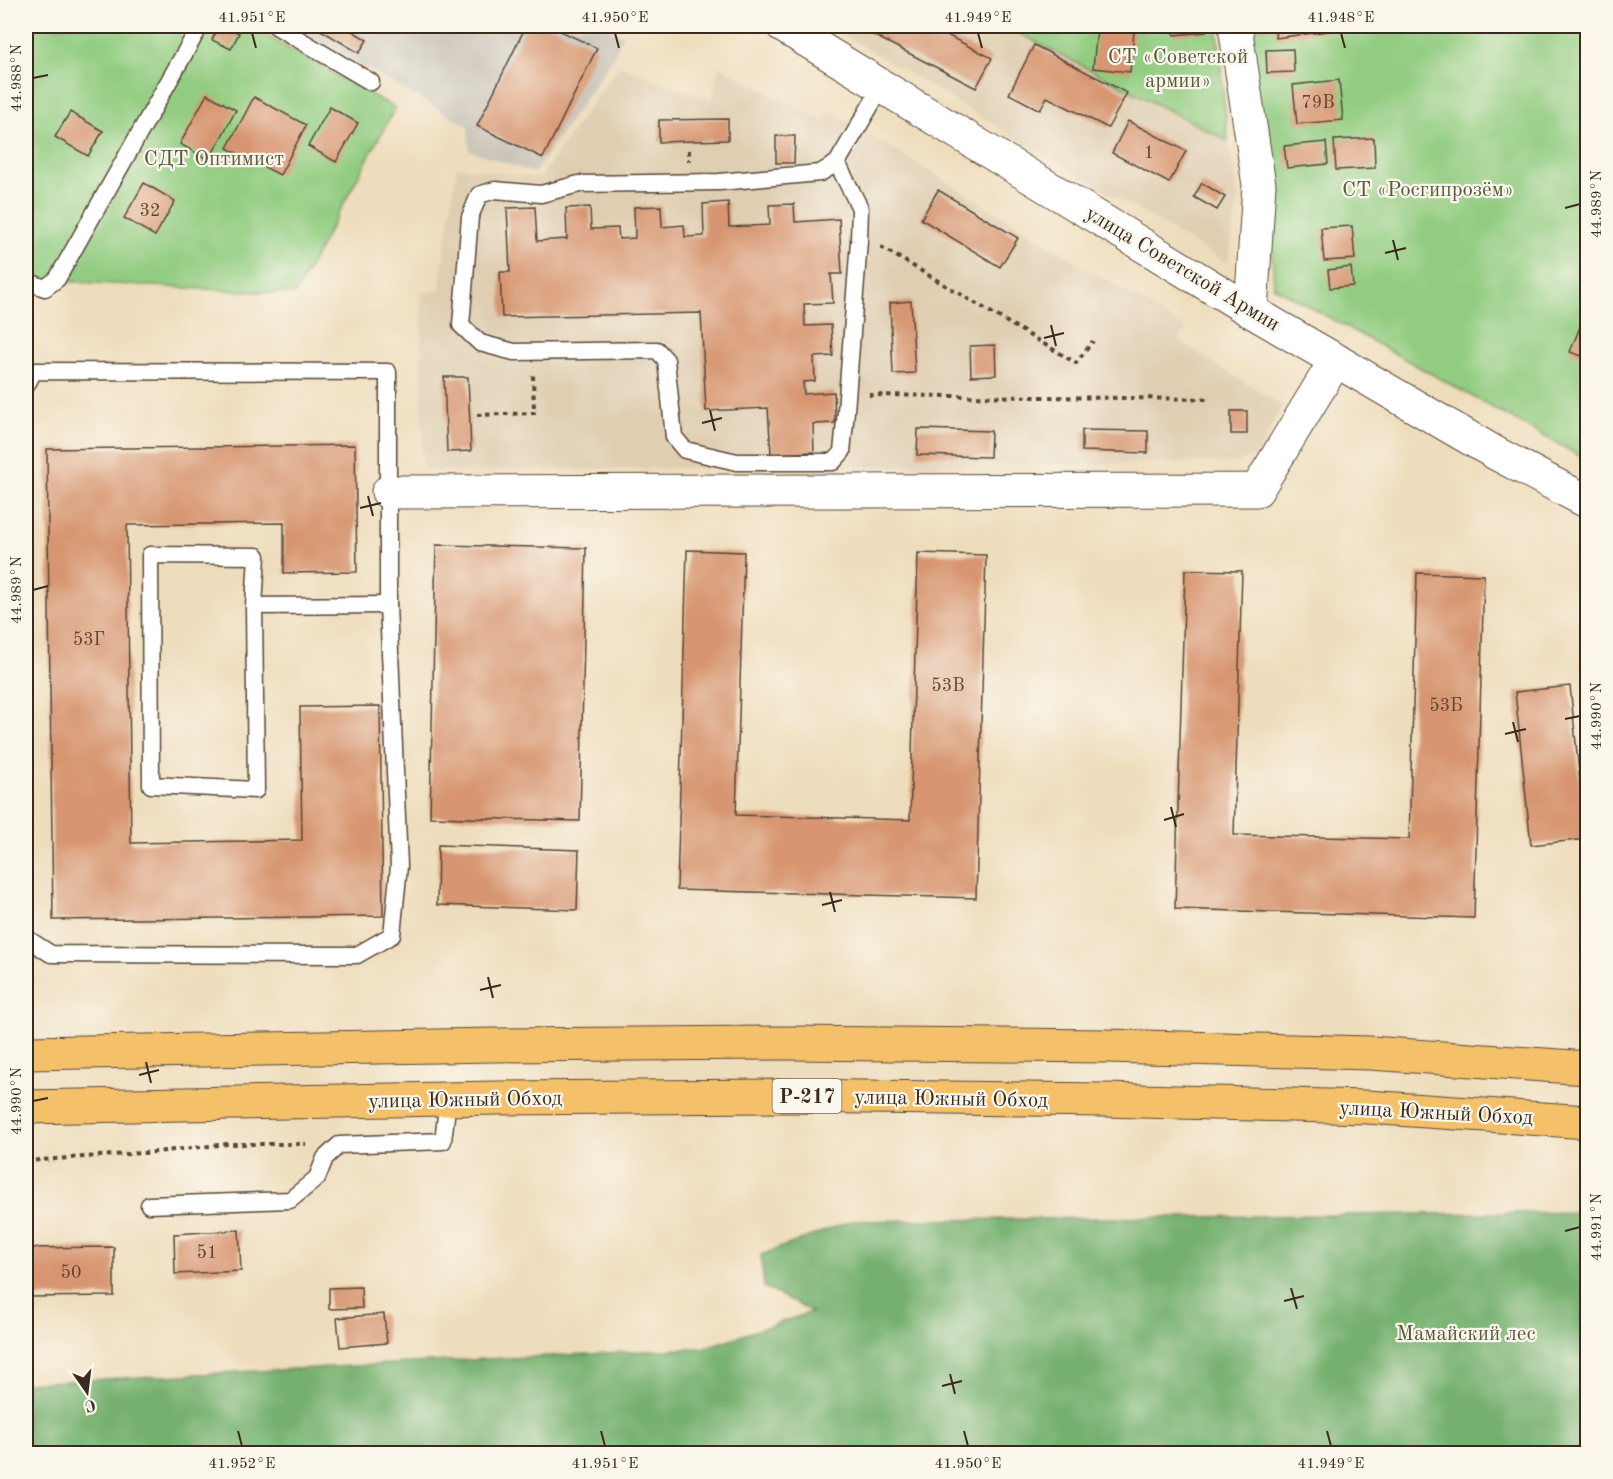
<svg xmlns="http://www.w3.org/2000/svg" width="1613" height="1479" font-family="'Old Standard TT',serif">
  <rect width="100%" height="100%" fill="#fbf7ec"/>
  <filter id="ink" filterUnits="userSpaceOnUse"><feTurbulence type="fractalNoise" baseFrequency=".0167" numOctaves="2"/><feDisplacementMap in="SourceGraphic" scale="12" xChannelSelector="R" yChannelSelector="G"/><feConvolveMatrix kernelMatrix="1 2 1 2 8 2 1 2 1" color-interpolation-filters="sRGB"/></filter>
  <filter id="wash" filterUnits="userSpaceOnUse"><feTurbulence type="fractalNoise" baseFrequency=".008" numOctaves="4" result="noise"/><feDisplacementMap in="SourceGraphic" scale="24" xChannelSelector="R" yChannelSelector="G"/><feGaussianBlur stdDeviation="1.35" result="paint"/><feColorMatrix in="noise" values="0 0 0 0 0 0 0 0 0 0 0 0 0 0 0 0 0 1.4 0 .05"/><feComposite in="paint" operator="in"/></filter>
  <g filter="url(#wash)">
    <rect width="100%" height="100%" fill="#eeddbc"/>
    <!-- built -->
    <g fill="#dfceb1">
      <path d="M829,26H1005L1228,141L1238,199L1228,264Z"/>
      <path d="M619,65L712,101L719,66L824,122L831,111L1186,329L1179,341L1282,406L1256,456L1239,462L423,471L421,293L439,291L457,167L540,178Z"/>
    </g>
    <!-- industrial -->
    <path fill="#c9c3b8" d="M293,26H605L623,36L612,59L534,173L469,150L468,126Z"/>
    <!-- green -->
    <g fill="#91cc80" stroke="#667b4f" stroke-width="1.5">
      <path d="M26,26H249L395,108L295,294L26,279Z"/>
      <path d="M1005,26H1217L1228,141Z"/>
      <path d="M1246,26H1587L1588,125L1583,152L1588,154L1587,460L1274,287L1268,185Z"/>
    </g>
    <!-- forest -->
    <path fill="#74b06e" stroke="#586d46" stroke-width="1.5" d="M1587,1212V1453H26V1383L703,1348L812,1312L764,1287L761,1255L851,1221Z"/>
    <g id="blocks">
      <!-- building -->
      <g fill="#d79671">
        <path d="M219,26H224L239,33L231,49L212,40Z"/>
        <path d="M314,26H345L367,40L359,53Z"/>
        <path d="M526,26H550L597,48L543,158L477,126Z"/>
        <path d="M856,26H929L992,58L976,88Z"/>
        <path d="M1173,26H1205L1206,32L1174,35Z"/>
        <path d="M1274,26H1334L1335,30L1276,38Z"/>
        <path d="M1097,29L1134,32L1130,72L1093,68Z"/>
        <path d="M1034,45L1127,93L1108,128L1047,97L1040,110L1009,94Z"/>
        <path d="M1293,49L1294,72L1267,73L1266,50Z"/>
        <path d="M1339,80L1343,120L1297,124L1293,85Z"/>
        <path d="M207,94L236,110L209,160L180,144Z"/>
        <path d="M254,97L306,125L280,175L227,148Z"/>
        <path d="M330,107L358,123L336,162L308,146Z"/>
        <path d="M70,112L103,131L88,156L55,137Z"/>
        <path d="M728,119V140L659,142V120Z"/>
        <path d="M1128,121L1186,151L1169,183L1112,153Z"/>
        <path d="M776,136H795L794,163H776Z"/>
        <path d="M1374,138L1375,168L1336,170L1334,140Z"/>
        <path d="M1326,142L1328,164L1287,168L1284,146Z"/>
        <path d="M144,183L175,201L155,236L124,218Z"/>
        <path d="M1202,183L1225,197L1217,210L1194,197Z"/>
        <path d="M938,190L1018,238L1000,267L921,219Z"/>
        <path d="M728,202L729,227L770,225L769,205L794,204L795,222L839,219L842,274H831L833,303L804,304L805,326L831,325L833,356L814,357L815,381L803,382L804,394L834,392L835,423L813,424L814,452L771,454L768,408L706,411L701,313L502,317L500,272H510L507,208L535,207L537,241L567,239L566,208L590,207L591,229L618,228L619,239L635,238L634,207L661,206L662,227L684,225L685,237L704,236L703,204Z"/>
        <path d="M1352,226L1355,259L1324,261L1321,228Z"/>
        <path d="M1351,267L1353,286L1330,288L1328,270Z"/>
        <path d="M911,301L915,373L893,374L890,303Z"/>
        <path d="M1584,317L1588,319V358L1570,352Z"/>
        <path d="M995,345L996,375L971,376L970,346Z"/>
        <path d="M444,377H468L471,451L447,452Z"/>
        <rect x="1231" y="411" width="16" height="23"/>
        <path d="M918,429L991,431L990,457L917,455Z"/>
        <path d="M1082,430L1148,431V453L1082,451Z"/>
        <path d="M355,445L357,572L284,573V523L127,525L131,843L302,840L300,707L380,706L383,916L53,920L47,449Z"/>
        <path d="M436,545L586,548L580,821L430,817Z"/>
        <path d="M687,550L744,552L736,815L910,820L918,553L986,555L976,898L677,890Z"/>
        <path d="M1185,570L1242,571L1234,835L1409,839L1417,573L1484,575L1474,918L1175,909Z"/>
        <path d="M1570,686L1586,839L1531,845L1515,692Z"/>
        <path d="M438,845L579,850L577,910L437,905Z"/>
        <path d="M239,1230L241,1271L175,1274L174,1234Z"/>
        <path d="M114,1247V1296L29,1297L28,1248Z"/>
        <path d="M361,1287L362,1308L329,1309V1288Z"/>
        <path d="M384,1314L387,1343L340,1347L337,1318Z"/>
      </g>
    </g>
  </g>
  <g filter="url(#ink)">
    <use href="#blocks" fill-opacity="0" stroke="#564536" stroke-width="1.5"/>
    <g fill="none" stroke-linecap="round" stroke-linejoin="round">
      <defs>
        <g id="service">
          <path d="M276,26L371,82"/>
          <path d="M837,163L860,208L859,241L846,411L842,452L833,462H737L685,450L674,437L666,360L657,350L514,352L480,343L461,325L470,217L479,195L495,190L541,194L579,184L719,182L820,173L837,163L882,86"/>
          <path d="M26,281L45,288L57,279L200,26"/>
          <path d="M26,386L34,371L388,372V605L399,866L392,935L357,955L51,954L26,938"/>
          <path d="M254,606L256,790L151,785L150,555L257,556L254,606L388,605"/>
          <path d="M149,1205L290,1200L317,1178L325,1158L339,1145L443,1141L448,1099"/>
        </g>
        <g id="minor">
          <path d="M783,26L1251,311L1497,454L1588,502"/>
          <path d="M1235,26L1259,185L1251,311"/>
          <path d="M388,492L1257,490L1336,360"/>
        </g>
        <g id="primary">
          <path d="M26,1053L496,1045L786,1043L1105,1046L1370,1053L1588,1068"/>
          <path d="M26,1107L497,1098L786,1096L1104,1100L1367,1107L1588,1122"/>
        </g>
      </defs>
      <!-- service casing -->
      <use href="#service" stroke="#564536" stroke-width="19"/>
      <!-- minor casing -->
      <use href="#minor" stroke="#564536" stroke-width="35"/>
      <!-- primary casing -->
      <use href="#primary" stroke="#564536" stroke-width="35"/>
      <!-- path -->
      <g stroke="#564536" stroke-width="4" stroke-dasharray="4.5 4.5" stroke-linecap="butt">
        <path d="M689,150V161"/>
        <path d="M881,247L1076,363L1093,341"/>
        <path d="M869,395L1210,399"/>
        <path d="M477,415L534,413L533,374"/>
        <path d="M26,1161L157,1152L227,1144H306"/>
      </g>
      <!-- service -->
      <use href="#service" stroke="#fff" stroke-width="16"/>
      <!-- minor -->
      <use href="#minor" stroke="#fff" stroke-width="33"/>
      <!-- primary -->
      <use href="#primary" stroke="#f4c16a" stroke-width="33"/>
    </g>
  </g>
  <!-- ticks -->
  <path fill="none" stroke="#3b2a1e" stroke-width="2" d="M252,33L256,48M615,33L619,48M978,33L982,48M1341,33L1345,48M33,78L48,75M1565,208L1580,204M1393,240L1398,260M1385,253L1406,248M1051,325L1056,346M1044,338L1064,333M710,410L715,431M702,423L722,418M368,496L373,516M360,508L381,503M33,590L48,586M1565,719L1580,716M1513,722L1518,742M1505,734L1526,729M1171,807L1176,827M1164,820L1184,814M830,892L835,912M822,905L842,900M488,977L493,998M480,990L501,985M146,1062L151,1083M139,1075L159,1070M33,1101L48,1098M1565,1231L1580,1227M1291,1288L1297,1309M1284,1301L1304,1296M950,1374L955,1394M942,1386L962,1381M238,1431L242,1446M601,1431L605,1446M964,1431L968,1446M1327,1431L1331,1446"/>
  <g text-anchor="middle" stroke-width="4.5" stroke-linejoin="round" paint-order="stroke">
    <!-- number labels -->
    <g font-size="18" fill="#624533">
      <text x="1318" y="108">79В</text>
      <text x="1149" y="158">1</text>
      <text x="150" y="216">32</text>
      <text x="89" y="645">53Г</text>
      <text x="948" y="691">53В</text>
      <text x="1446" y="711">53Б</text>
      <text x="207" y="1258">51</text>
      <text x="71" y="1278">50</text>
    </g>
    <!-- shield labels -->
    <rect fill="#fbf7ec" stroke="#75685c" stroke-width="1.5" x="772.5" y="1079" width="69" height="34" rx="4.5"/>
    <g font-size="20" font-weight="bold" fill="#3b2a1e">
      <text x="807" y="1103">Р-217</text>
    </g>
    <!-- park labels -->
    <g font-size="21" fill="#555b3b" stroke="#fbf7ec">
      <text x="1178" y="63">СТ «Советской<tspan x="1178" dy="24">армии»</tspan></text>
      <text x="214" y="165">СДТ Оптимист</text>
      <text x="1428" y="196">СТ «Росгипрозём»</text>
      <text x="1466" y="1340">Мамайский лес</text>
    </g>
    <!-- street labels -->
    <g font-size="21" fill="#3b2a1e" stroke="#fbf7ec">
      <text transform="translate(1183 268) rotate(31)" y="7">улица Советской Армии</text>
      <text transform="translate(951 1098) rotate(1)" y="7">улица Южный Обход</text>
      <text transform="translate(465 1099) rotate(-1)" y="7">улица Южный Обход</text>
      <text transform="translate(1436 1112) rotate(3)" y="7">улица Южный Обход</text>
    </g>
  </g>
  <!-- margin -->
  <rect width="1613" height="1479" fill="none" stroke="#fbf7ec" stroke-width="66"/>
  <!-- north arrow -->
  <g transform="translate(87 1392) rotate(166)" stroke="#fbf7ec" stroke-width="4.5" paint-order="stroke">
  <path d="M0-4.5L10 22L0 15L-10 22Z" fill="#3b2a1e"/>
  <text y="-9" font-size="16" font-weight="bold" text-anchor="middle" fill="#3b2a1e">С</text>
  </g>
  <rect x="33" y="33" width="1547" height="1413" fill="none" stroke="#3b2a1e" stroke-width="2"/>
  <g font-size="15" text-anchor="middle" fill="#3b2a1e">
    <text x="252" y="22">41.951°E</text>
    <text x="615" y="22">41.950°E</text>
    <text x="978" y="22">41.949°E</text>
    <text x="1341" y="22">41.948°E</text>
    <text transform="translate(16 78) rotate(-90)" y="5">44.988°N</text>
    <text transform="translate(1596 204) rotate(-90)" y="5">44.989°N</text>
    <text transform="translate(16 590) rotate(-90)" y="5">44.989°N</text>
    <text transform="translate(1596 716) rotate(-90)" y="5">44.990°N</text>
    <text transform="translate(16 1101) rotate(-90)" y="5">44.990°N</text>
    <text transform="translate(1596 1227) rotate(-90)" y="5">44.991°N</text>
    <text x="242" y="1468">41.952°E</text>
    <text x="605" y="1468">41.951°E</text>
    <text x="968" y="1468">41.950°E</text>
    <text x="1331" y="1468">41.949°E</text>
  </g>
</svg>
